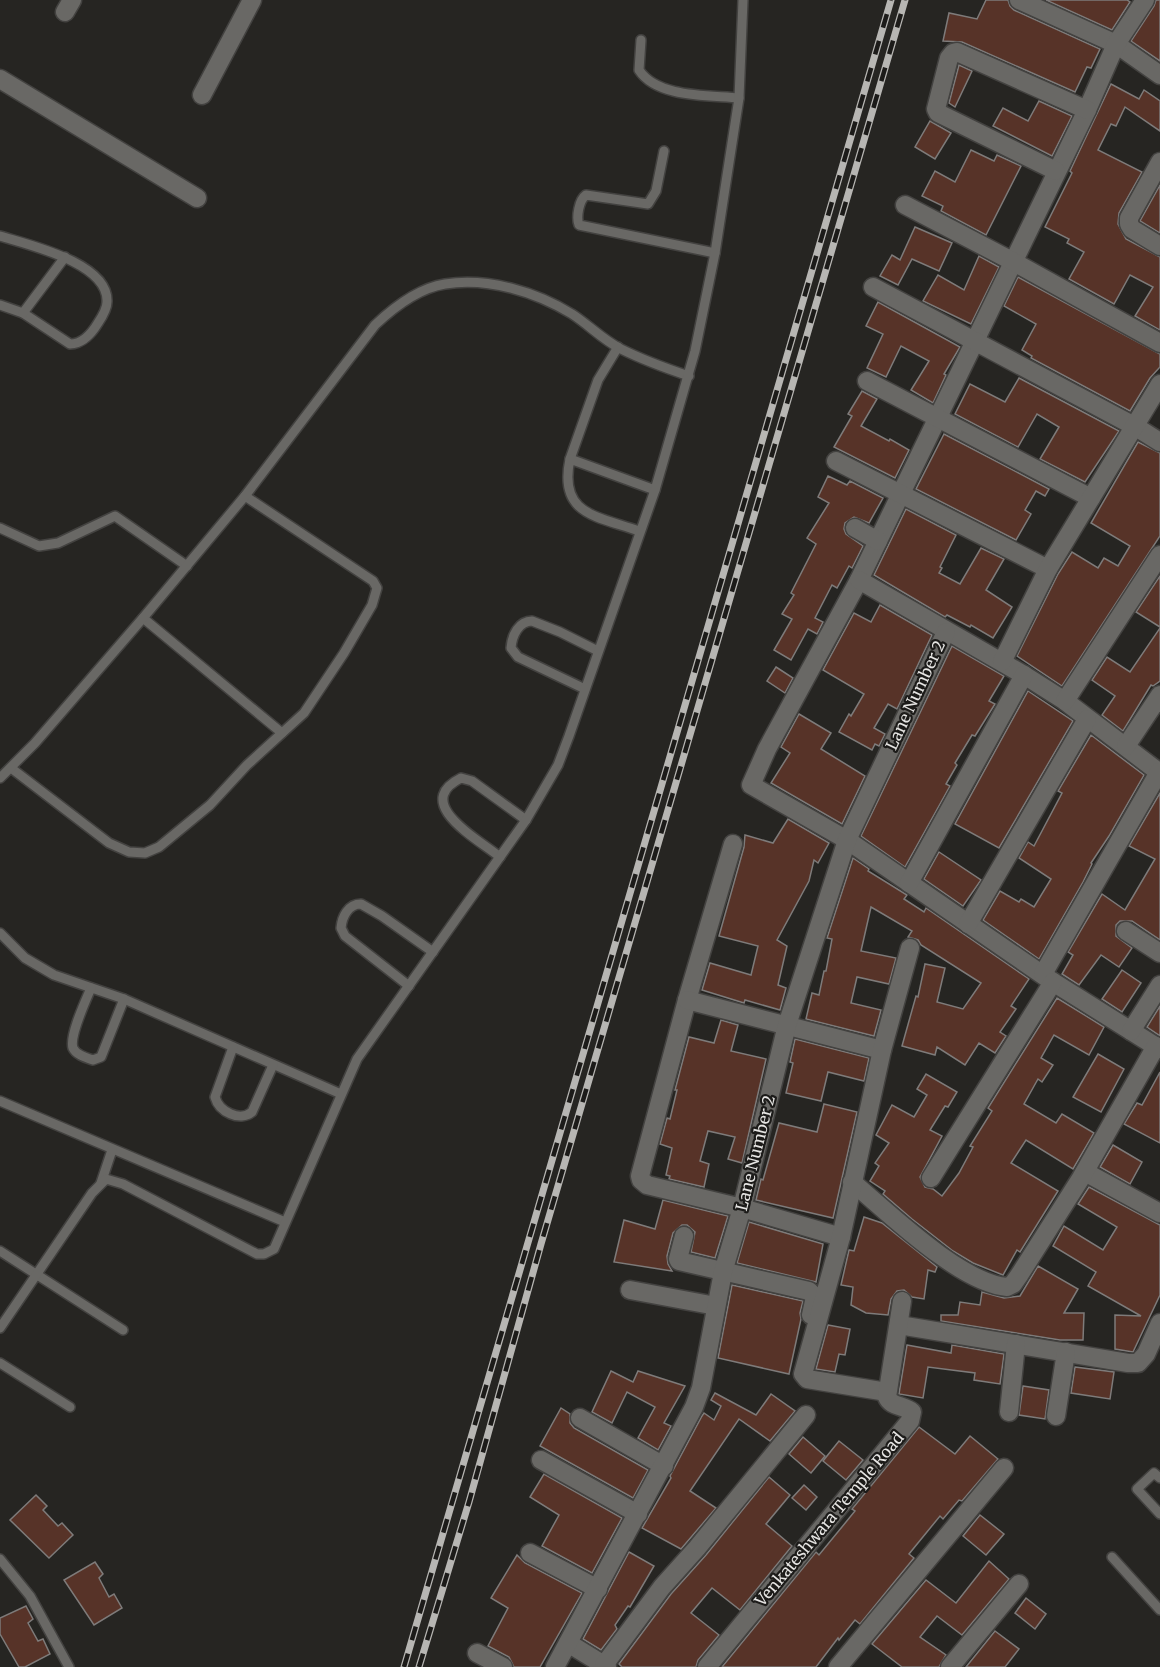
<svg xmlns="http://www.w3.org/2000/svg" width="1160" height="1667" font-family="Merriweather,serif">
  <rect width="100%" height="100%" fill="#262522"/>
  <!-- building -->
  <g fill="#573328" stroke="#7e7b7a" stroke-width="1.5">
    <path d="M986,0H1008L1010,6L1014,10L1100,49L1091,68L1087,67L1075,92L962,42L943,41L949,13L977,19Z"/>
    <path d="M1046,0H1127L1130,2L1112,30Z"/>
    <path d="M1156,0H1160V61L1131,41L1154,6Z"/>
    <path d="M959,65L972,71L955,107L949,103Z"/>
    <path d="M1111,84L1139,99L1144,90L1160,101V131L1125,107L1116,126L1111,124L1098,150L1142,172L1119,213L1118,224L1126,239L1160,257V330L1135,316L1153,287L1130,275L1114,304L1069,279L1084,252L1067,243L1069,239L1045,227L1072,173L1070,171Z"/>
    <path d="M1039,101L1072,116L1052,156L993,126L1003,108L1028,121Z"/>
    <path d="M930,121L951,133L935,159L915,147Z"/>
    <path d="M971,150L994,161L997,155L1021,166L986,235L941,211L943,206L922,196L935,171L955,182Z"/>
    <path d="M1160,185V233L1140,221Z"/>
    <path d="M915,227L952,243L939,271L912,259L898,285L880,276L892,255L900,260Z"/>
    <path d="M979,256L999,267L971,324L923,301L938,275L964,290Z"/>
    <path d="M1018,277L1160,354V367L1150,378L1130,411L1031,358L1032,356L1022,350L1036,324L1004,306Z"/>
    <path d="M878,302L960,347L944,374L946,375L933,403L911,390L929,361L901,346L886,377L867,368L883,334L866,326Z"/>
    <path d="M1019,378L1119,431L1085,482L1040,459L1059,427L1037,414L1018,447L955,414L970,384L1005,402Z"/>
    <path d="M862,391L877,399L861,426L889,441L890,439L909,450L895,478L834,447L852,416L848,414Z"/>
    <path d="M944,434L1049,489L1045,496L1036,491L1025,510L1031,514L1016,540L916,489Z"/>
    <path d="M1138,442L1160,453V536L1062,686L1017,656L1058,574L1072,552L1098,568L1104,558L1118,566L1130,546L1091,523Z"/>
    <path d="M828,476L847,485L850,481L883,498L869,523L854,517L845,523L844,529L846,534L863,546L852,568L849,566L837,588L832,585L815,618L823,622L817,634L808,629L791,660L774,650L792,619L782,614L794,595L791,593L816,544L807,538L829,503L818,497Z"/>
    <path d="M906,509L956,535L940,567L942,568L939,573L960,584L981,548L1004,559L986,590L1012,607L993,638L971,625L970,627L947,615L945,617L874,575Z"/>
    <path d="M1160,576V627L1136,612Z"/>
    <path d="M880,605L932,635L897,709L888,704L874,728L885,734L879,746L875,744L872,750L839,732L849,714L851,716L864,694L823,670L854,613L871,622Z"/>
    <path d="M1160,628V681L1153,686L1151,685L1123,731L1102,715L1115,696L1092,680L1107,657L1130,672Z"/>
    <path d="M952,646L1004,676L989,701L995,704L975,736L972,735L955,763L957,765L946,784L950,786L905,867L861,836Z"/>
    <path d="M776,667L793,678L785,693L767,681Z"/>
    <path d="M1028,691L1073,721L999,848L955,824Z"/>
    <path d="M799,714L831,733L821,749L865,776L842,824L771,783L790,753L781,747Z"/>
    <path d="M1091,735L1144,775L1109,836L1091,863L1092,864L1083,882L1039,959L983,920L1000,891L1019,902L1021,899L1034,907L1051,879L1019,858L1028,842L1034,846L1062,793L1058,791Z"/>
    <path d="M1160,793V940L1132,921H1120L1116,925V936L1132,948L1119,967L1101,955L1079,985L1062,974L1073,955L1068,952L1102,894L1125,910L1155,859L1129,846Z"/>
    <path d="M788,819L829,843L818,863L814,860L809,881L777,940L787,946L778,985L786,988L780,1010L745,1000L744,1003L702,990L710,963L751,975L758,946L719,936L744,847L745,835L773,843Z"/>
    <path d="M939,852L981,880L963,906L924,879Z"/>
    <path d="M853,858L869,869L868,871L907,895L904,899L924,912L926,908L1029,979L1011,1006L1016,1009L1000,1032L1006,1036L995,1053L979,1043L965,1065L937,1047L935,1055L902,1046L916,996L918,997L925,964L945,968L937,1002L963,1009L981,983L921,945L918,940L908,937L912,931L871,907L861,951L896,958L889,984L857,977L851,1003L881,1010L874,1036L806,1019L812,993L819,995L824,971H826L832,939L827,938Z"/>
    <path d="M1122,970L1141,983L1122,1012L1102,999Z"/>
    <path d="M1057,998L1104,1027L1089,1055L1054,1035L1041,1058L1053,1065L1042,1082L1038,1079L1024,1104L1056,1123L1062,1114L1094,1133L1073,1169L1026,1140L1011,1163L1058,1191L1020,1252L1017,1250L1003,1275L973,1263L953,1251L912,1219L883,1194L885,1191L870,1181L879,1166L875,1163L889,1143L876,1135L892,1105L914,1117L927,1095L917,1089L926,1074L957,1092L948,1107L945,1106L930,1130L942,1136L920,1177L925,1187L933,1189L942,1196L959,1173L973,1147L970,1146L992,1111L988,1108Z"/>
    <path d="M1160,1006V1036L1147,1027Z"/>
    <path d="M721,1020L738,1025L731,1051L766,1059L742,1163L728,1159L735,1137L708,1131L700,1161L709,1164L704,1187L669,1179L670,1176L666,1175L672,1148L660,1144L667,1118L670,1119L677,1090H675L689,1037L714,1043Z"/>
    <path d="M795,1039L869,1058L864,1081L828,1072L821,1101L786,1093L793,1063L790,1062Z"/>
    <path d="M1098,1054L1124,1069L1101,1112L1073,1097Z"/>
    <path d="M1160,1072V1143L1124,1124L1137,1103L1142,1105Z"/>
    <path d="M824,1104L857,1112L833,1218L756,1200L761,1179L763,1180L779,1123L817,1132Z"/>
    <path d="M1113,1145L1142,1162L1130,1184L1100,1167Z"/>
    <path d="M1089,1187L1160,1225V1295L1133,1352L1115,1349V1315L1141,1316L1088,1286L1096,1272L1053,1246L1064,1226L1103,1250L1117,1227L1078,1204Z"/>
    <path d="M663,1200L728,1216L715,1258L691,1252L695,1232L687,1225H682L673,1233L667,1256L668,1264L672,1271L614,1262L624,1220L655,1229Z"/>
    <path d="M864,1217L882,1223L937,1267L935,1272L928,1270L924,1299L912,1297L904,1290L897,1291L891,1299L888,1315L866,1313L851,1305L853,1287L841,1285L849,1250L854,1251Z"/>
    <path d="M749,1222L823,1244L816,1282L737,1263Z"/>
    <path d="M1038,1266L1078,1289L1064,1313H1084L1083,1340H1060L941,1321V1315H958L960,1302L980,1305L982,1292L1004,1298L1020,1296Z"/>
    <path d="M732,1285L803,1301L800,1313L801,1319L789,1374L718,1358Z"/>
    <path d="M828,1325L850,1329L845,1355L839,1354L835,1372L816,1369Z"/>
    <path d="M907,1345L951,1353L952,1345L1004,1354L1000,1384L974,1380L975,1373L928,1367L923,1398L899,1394Z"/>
    <path d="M1075,1367L1114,1372L1110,1399L1071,1393Z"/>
    <path d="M611,1371L633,1382L638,1371L685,1386L664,1423L671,1426L658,1450L638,1438L655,1407L627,1392L612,1423L592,1412Z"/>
    <path d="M1023,1386L1049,1390L1045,1419L1019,1415Z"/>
    <path d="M715,1393L756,1415L771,1394L795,1411L770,1441L739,1419L690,1491L716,1508L681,1549L642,1528L671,1478L670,1476L702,1416L704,1413L714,1420L721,1406L711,1400Z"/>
    <path d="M561,1408L570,1414V1423L574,1428L648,1470L633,1498L540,1446Z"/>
    <path d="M919,1427L955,1454L970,1436L998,1459L962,1501L959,1500L943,1519L940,1516L909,1554L914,1558L860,1624L855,1620L839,1640L838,1638L816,1667H722L816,1552L819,1555L855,1511L852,1509Z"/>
    <path d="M803,1437L825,1456L811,1473L789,1454Z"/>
    <path d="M839,1441L863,1460L846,1480L823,1461Z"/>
    <path d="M544,1474L622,1518L592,1573L542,1546L559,1515L530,1497Z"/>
    <path d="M769,1477L790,1495L766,1524L792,1546L740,1610L712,1588L691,1613L719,1635L698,1660L696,1667H622L619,1664L671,1594L706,1555Z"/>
    <path d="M804,1485L817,1497L806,1510L792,1498Z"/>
    <path d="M36,1495L47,1506L43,1510L58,1526L62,1523L73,1535L49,1558L10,1520Z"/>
    <path d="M980,1515L1004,1534L986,1555L963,1536Z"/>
    <path d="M629,1552L654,1566L630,1607L628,1606L615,1625L617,1629L601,1650L583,1639Z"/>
    <path d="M517,1555L525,1563L582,1593L540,1667H514L509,1657L488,1646L508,1608L491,1598Z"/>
    <path d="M989,1561L1009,1579L962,1635L937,1616L920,1637L946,1655L939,1667H902L872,1644L926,1580L956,1603Z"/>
    <path d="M95,1562L103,1574L99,1578L109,1597L114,1594L122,1608L94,1625L64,1580Z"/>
    <path d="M1026,1598L1046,1614L1035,1629L1015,1613Z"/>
    <path d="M26,1606L33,1619L28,1623L38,1641L43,1639L50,1654L25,1667H19L0,1634V1618Z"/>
    <path d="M995,1631L1019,1649L1005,1667H966Z"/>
  </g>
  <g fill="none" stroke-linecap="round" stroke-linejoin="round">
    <defs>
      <g id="lane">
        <path d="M641,40L639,70C657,98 709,95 739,98"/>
        <path d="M664,151L656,191L648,204L586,195C579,200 576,217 579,225L715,253"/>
        <path d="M0,236C29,245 109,263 107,302C107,309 102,317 98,323C92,333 82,344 70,344L23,313L0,305"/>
        <path d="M23,313L65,257"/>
        <path d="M570,459L598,380L618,347"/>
        <path d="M0,528L39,546L58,543L115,516L187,566"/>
        <path d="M639,531C597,516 558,515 570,459L655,490"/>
        <path d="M143,618L282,733"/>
        <path d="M585,689L518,657L511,648C512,635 519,621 532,621L560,632L598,651"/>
        <path d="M11,768L109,843L129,852L145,853L159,847L210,805L247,765L304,713L344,653L372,605L377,588L373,581L245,496"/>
        <path d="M0,778L35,743L143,618L245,496L375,325C393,308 419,288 445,284C488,277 536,292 572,314C589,325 603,340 621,349C643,360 665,368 689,376"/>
        <path d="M500,857C478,839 411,803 461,778L472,781L526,820"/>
        <path d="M0,933L25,958L54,975L124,999L341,1094"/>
        <path d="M409,986L345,936L341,928C342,917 348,904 361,904L382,916L433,952"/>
        <path d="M91,988C86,1000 69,1036 73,1048C76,1055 87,1058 93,1060L101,1057L103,1052L124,999"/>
        <path d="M233,1047L215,1097C219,1112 240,1122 252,1112L273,1065"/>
        <path d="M0,1101L285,1222"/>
        <path d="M101,1183L112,1150"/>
        <path d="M0,1251L123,1330"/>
        <path d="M0,1328L92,1193L106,1179L123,1184L257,1254H264L274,1249L357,1059L526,820L558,765L569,736L655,490L695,351L715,253L739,98L743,0"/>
        <path d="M0,1363L70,1407"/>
        <path d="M1160,1478L1154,1473L1137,1489L1160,1514"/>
        <path d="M1112,1557L1160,1610"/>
        <path d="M0,1559L30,1596L69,1667"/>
      </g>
      <g id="street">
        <path d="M1019,0L1116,44L1160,75"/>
        <path d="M1145,0L1116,44L1087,110L859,580L767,749L751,785L847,840L1053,982L1160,1049"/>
        <path d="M65,12L72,0"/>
        <path d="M0,79L197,198"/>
        <path d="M202,95L252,0"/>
        <path d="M1160,162L1129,218V224L1132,229L1160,246"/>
        <path d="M1056,171L938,113L936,109L949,58L953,53L957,52L1087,110"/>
        <path d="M905,205L1012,261L1160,343"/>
        <path d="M873,287L1136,427L1160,442"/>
        <path d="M867,381L1091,498"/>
        <path d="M836,461L1048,569"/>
        <path d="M855,528L878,541"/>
        <path d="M859,580L1024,675L1065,701L1160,773"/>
        <path d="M1002,662L1048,569L1160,384"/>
        <path d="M1065,701L1160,555"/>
        <path d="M1126,746L1160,695"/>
        <path d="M733,844L687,1000L640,1176L641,1180L647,1185L742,1208L841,1237"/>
        <path d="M909,883L1024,675"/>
        <path d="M968,924L1087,719"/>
        <path d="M1126,931L1160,953"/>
        <path d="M1043,974L1159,772"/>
        <path d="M687,1000L882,1050"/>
        <path d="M1131,1031L1160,985"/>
        <path d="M1085,1172L1160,1213"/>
        <path d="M931,1178L1053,982"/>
        <path d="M852,1182C888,1212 960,1283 1007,1287L1013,1284L1020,1274L1081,1178L1156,1046"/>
        <path d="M684,1236L678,1259L679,1261L809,1291L815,1297L811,1315"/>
        <path d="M630,1290L716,1306"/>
        <path d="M899,1325L1128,1363H1138L1146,1354L1160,1323"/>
        <path d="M887,1392L807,1379L803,1374L841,1237L882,1050L910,948"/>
        <path d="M1009,1412L1016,1344"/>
        <path d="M1056,1416L1066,1352"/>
        <path d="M580,1418L664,1466"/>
        <path d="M541,1460L638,1514"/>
        <path d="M530,1553L598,1589"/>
        <path d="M568,1643L607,1667"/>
        <path d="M477,1653L503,1667"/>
        <path d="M604,1665L662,1587L697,1548L806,1415"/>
        <path d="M555,1667L694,1407L701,1388L723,1272L742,1208L787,1025L847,840L946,632"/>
        <path d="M707,1667L910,1421L912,1412C904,1405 891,1407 887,1397L902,1301"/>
        <path d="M838,1667L1004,1468"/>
        <path d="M950,1667L1019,1584"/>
      </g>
    </defs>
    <!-- lane casing -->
    <use href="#lane" stroke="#434240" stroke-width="12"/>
    <!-- street casing -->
    <use href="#street" stroke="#434240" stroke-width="21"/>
    <!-- lane -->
    <use href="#lane" stroke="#696865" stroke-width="9"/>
    <!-- street -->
    <use href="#street" stroke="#696865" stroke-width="18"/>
    <defs>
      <g id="rail">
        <path d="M404,1667L891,0"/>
        <path d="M419,1667L469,1502L541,1244L905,0"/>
      </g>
    </defs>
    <!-- rail casing -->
    <use href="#rail" stroke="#b7b6b3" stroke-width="7"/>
    <!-- rail -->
    <use href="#rail" stroke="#1c1b19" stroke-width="4.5" stroke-dasharray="14" stroke-linecap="butt"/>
  </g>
  <g text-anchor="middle" stroke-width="4.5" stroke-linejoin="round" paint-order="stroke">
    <!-- street labels -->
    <g font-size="16" fill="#e6e5e3" stroke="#1c1b19">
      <text transform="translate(915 695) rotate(-65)" y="6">Lane Number 2</text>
      <text transform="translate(755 1153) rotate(-76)" y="6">Lane Number 2</text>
      <text transform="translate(829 1519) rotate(-50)" y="6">Venkateshwara Temple Road</text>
    </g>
  </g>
</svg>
